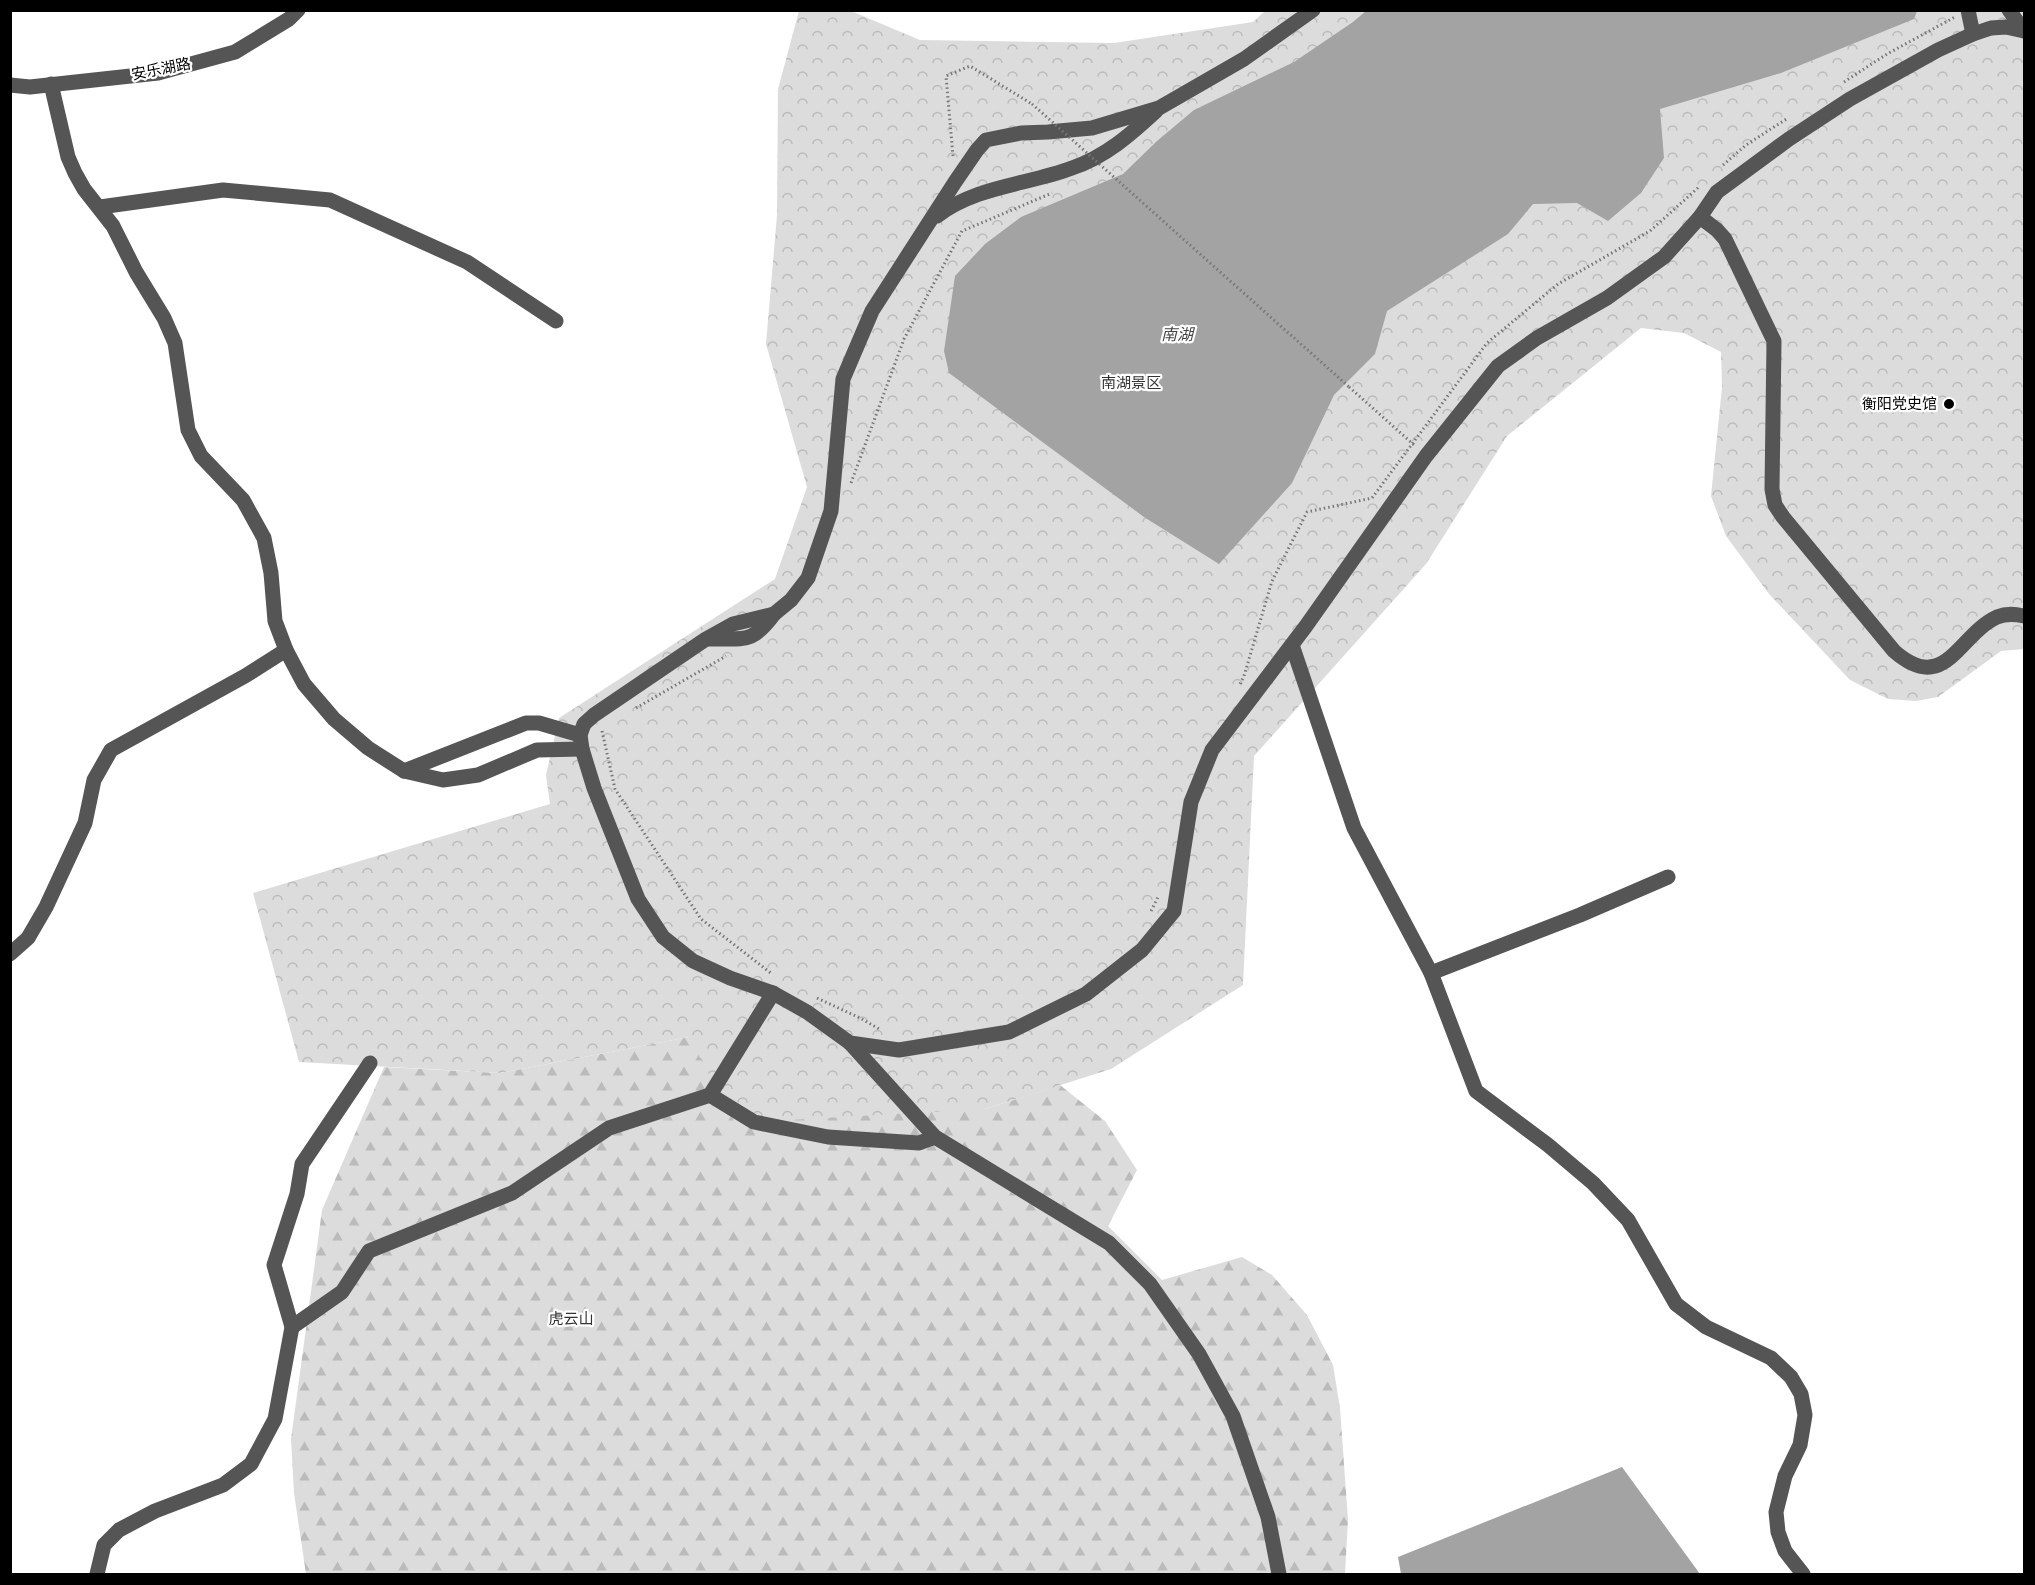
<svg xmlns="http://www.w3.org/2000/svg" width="2035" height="1585" font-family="'Varela Round','Noto Sans SC',sans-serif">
  <defs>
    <pattern id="forest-firs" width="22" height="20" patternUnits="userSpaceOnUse" patternTransform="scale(1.5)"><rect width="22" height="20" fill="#dcdcdc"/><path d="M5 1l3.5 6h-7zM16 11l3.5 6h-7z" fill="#bbb"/></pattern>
    <pattern id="park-crowns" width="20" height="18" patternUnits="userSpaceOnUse" patternTransform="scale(1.5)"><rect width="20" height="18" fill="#dcdcdc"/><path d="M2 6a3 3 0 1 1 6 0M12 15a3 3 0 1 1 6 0" fill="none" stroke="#bbb"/></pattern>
  </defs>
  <rect width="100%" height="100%" fill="#fff"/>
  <!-- forest -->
  <path fill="url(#forest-firs)" d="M689,1037L985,1109L1060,1085L1105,1121L1137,1170L1108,1226L1162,1280L1242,1257L1272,1275L1307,1315L1333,1365L1340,1408L1348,1520L1345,1574H306L294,1493L291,1439L322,1210L384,1067L500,1073Z"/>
  <!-- park -->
  <path fill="url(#park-crowns)" d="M1266,10L2024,11V649L2001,651L1938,697L1916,701L1888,699L1850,680L1769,594L1726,536L1711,496L1722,387L1721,352L1684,333L1641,328L1507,436L1426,564L1254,756L1243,985L1111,1069L985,1109L735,1123L689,1037L500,1073L299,1062L253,893L550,804L546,775L559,718L775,579L807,487L766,344L777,215L778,89L799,11H851L920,40L1114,43L1253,22Z"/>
  <!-- water -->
  <g fill="#a3a3a3">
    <path d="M1366,11H1917L1914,19L1781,73L1660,109L1664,158L1641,193L1608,221L1577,203L1533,204L1508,234L1387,311L1375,354L1334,395L1292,483L1219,564L1144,517L949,373L944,351L955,276L985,244L1021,217L1123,174L1157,141L1194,110L1294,62L1353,22Z"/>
    <path d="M1622,1467L1700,1574H1401L1398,1557Z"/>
  </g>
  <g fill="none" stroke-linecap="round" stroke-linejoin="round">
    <!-- path -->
    <g stroke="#777" stroke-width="3" stroke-dasharray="1.5 3" stroke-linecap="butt">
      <path d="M1844,82L1887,54L1955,17"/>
      <path d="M953,156L946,76L970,66L1032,104"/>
      <path d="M1723,165L1746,145L1788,118"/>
      <path d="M1349,387L1414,445"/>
      <path d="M851,483L904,339L962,231L1052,193"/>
      <path d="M1240,684L1244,676L1272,581L1307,512L1372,498L1487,343L1558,284L1650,231L1700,186"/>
      <path d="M636,708L726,656"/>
      <path d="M602,731L615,789L701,919L772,974"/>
      <path d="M1151,911L1159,895"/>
      <path d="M817,998L860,1018L881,1030"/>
    </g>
    <!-- minor -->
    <g stroke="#555" stroke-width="15">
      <path d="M1313,10L1244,59L1159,108L1092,128L1048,132L1021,133L986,140L977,150L955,182L872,311L843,379L831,511L808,578L791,600L774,614L733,624L706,639L594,715L584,724L580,735L582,749L594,788L638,899L663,937L693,961L730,978L773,993L807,1012L850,1043L899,1050L1009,1032L1086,994L1142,950L1174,911L1191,802L1212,750L1306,626L1426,456L1498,366L1537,338L1607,298L1664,257L1700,217L1717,192L1789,139L1850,99L1938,50L1973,34L1991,28L2006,27L2024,31"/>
      <path d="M1968,10L1973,34"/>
      <path d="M2009,10L2024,31"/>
      <path d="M51,84L68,157L75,173L84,189L113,226L136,272L164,318L175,343L188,430L201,456L243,500L264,538L271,573L275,621L286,650L304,684L334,719L368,748L404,771L443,780L478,775L537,750L582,749"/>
      <path d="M10,85L30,87L158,73L235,52L289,19L298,10"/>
      <path d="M100,207L223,190L330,200L467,262L556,321"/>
      <path d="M937,216C976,186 1027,185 1072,168C1105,157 1130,135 1156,111"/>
      <path d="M1700,217L1717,230L1725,239L1774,341L1772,489L1775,505L1783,517L1894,651C1945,696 1958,635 1997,617C2007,613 2015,614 2024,616"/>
      <path d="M709,639C745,638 751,645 774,614"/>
      <path d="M1292,645L1354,828L1431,973L1476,1091L1548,1145L1593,1183L1628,1220L1676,1304L1706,1327L1771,1358L1791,1377L1801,1394L1805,1415L1800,1445L1785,1476L1776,1512L1778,1532L1785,1551L1803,1574"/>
      <path d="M404,771L526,723H539L580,735"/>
      <path d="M10,954L28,938L46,907L85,823L94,780L111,750L245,676L286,650"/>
      <path d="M1431,973L1580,915L1668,877"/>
      <path d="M850,1043L935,1137L1109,1243L1150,1284L1199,1354L1233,1416L1268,1517L1279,1574"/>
      <path d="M710,1095L754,1122L828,1137L919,1143L935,1137"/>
      <path d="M292,1327L342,1292L369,1251L512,1193L609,1128L710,1095L773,993"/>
      <path d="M97,1574L104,1545L119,1530L155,1511L223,1485L251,1464L275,1419L292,1327L274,1265L297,1194L302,1164L370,1063"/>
    </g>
    <!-- path-bridge -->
    <path stroke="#777" stroke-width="3" stroke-dasharray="1.5 3" stroke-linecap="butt" d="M1032,104L1349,387"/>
  </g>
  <!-- markers -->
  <circle fill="#000" stroke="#fff" stroke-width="2" cx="1949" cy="404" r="6"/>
  <g text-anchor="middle" stroke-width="4.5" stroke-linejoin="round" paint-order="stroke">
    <!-- street labels -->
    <g font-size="15" fill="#000" stroke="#fff">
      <text transform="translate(161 69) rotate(-11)" y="5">安乐湖路</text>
    </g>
    <!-- park labels -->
    <g font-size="15" fill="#333" stroke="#fff">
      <text x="1131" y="388">南湖景区</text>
      <text x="571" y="1324">虎云山</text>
    </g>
    <!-- poi labels -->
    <g font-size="15" fill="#000" stroke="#fff" text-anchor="end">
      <text x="1937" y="409">衡阳党史馆</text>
    </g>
    <!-- water labels -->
    <g font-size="16" font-style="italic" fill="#444" stroke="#fff">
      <text x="1177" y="340">南湖</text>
    </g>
  </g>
  <!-- border -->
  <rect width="2035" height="1585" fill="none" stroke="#000000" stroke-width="24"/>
</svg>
